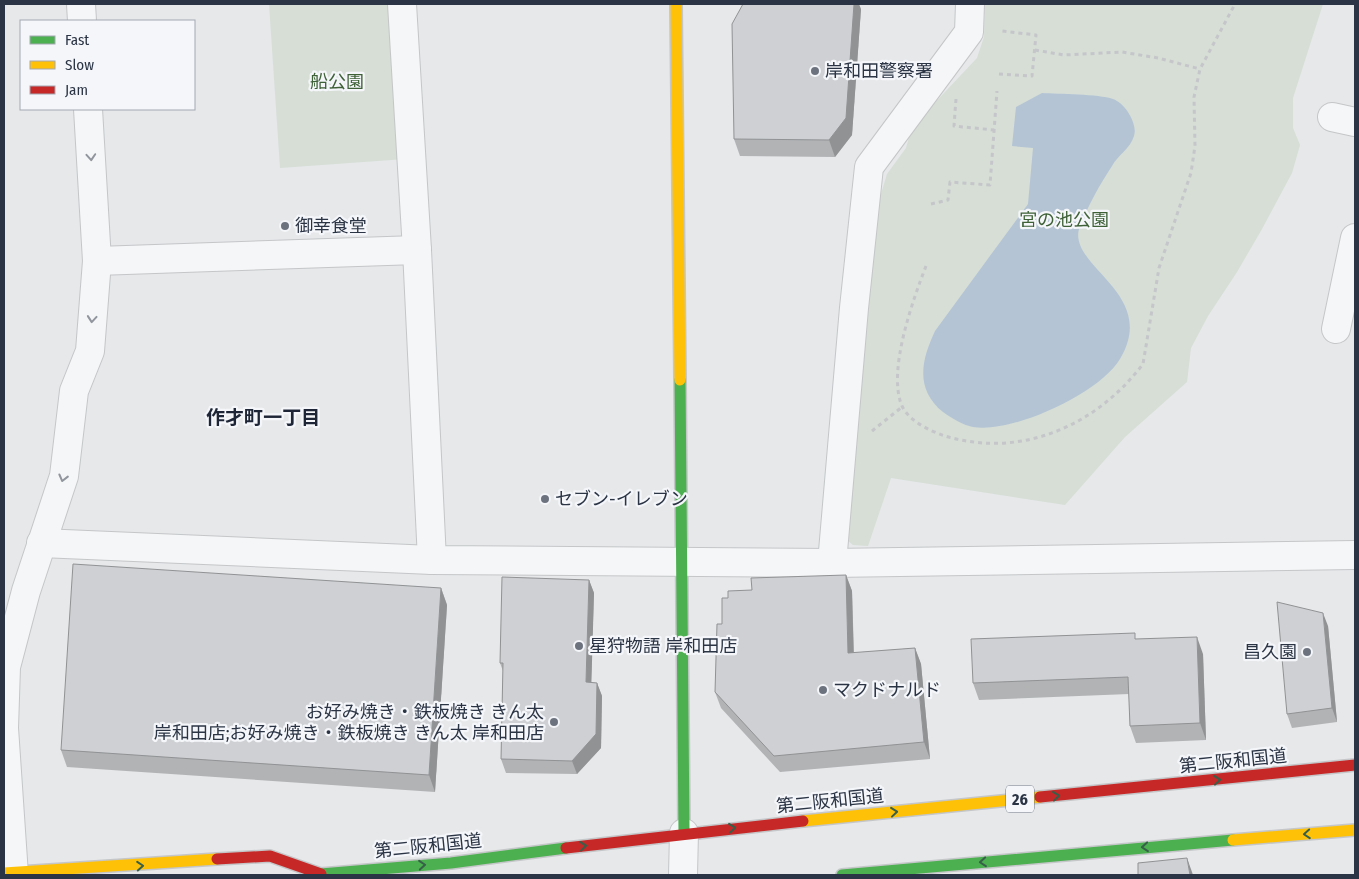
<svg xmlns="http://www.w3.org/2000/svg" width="1359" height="879" font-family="'Fira Sans Condensed','Noto Sans JP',sans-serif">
  <rect width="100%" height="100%" fill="#e6e8ea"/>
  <!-- green -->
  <g fill="#d6ded6">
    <path d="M269,4H395L405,159L280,168Z"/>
    <path d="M985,4H1323L1293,98V128L1300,145L1292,173L1262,229L1237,272L1208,316L1191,348L1187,382L1125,437L1065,505L891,478L868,546L853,545L847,540L856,419L878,204L887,174L906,148L912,127L977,58L984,37Z"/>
  </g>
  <!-- water -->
  <path fill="#b4c4d5" d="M1042,93C1059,94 1098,94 1113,99C1125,103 1138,124 1134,136C1130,149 1118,155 1112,166C1100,184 1088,206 1080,226C1064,266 1160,292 1120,359C1100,393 1012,434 973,427C963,425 951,418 943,412C915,389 921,361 935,331L1028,204L1033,148L1012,146L1016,107Z"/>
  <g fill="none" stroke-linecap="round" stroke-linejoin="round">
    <defs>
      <g id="street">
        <path d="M81,4L82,21"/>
        <path d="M402,4L417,250L432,560"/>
        <path d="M1332,117L1355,122"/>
        <path d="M97,261L417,250"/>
        <path d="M1336,329L1355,238"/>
        <path d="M41,543L432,560L832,563L1355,555"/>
        <path d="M832,563L854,308L869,167L969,32L970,4"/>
        <path d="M14,875L4,728L6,667L26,591L64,476L74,391L90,351L97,261L88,109"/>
        <path d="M683,875L684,833"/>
      </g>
      <g id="fast">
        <path d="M680,380L684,833"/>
        <path d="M309,875L451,863L566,848"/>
        <path d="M842,875L1233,840"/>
      </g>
      <g id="slow">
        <path d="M676,4L680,380"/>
        <path d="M803,821L1040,797"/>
        <path d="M1233,840L1355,830"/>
        <path d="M4,873L217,859"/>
      </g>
      <g id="jam">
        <path d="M1040,797L1355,765"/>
        <path d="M566,848L803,821"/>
        <path d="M217,859L270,856L321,874"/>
      </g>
    </defs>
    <!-- street casing -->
    <use href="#street" stroke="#c4c6c8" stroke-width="30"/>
    <!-- fast casing -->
    <use href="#fast" stroke="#c4c6c8" stroke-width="14"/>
    <!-- slow casing -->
    <use href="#slow" stroke="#c4c6c8" stroke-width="14"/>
    <!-- jam casing -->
    <use href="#jam" stroke="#c4c6c8" stroke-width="14"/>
    <!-- path -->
    <g stroke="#c5c6ca" stroke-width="3" stroke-dasharray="4 4" stroke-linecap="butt">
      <path d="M1035,50L1064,55L1122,52L1158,58L1200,69"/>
      <path d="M999,74L1032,76L1036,35L1002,31"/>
      <path d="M956,99L954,126L994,130"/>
      <path d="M931,204L948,200L950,182L990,185L997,91"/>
      <path d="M926,266C913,300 887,371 902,406C909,421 930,431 945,436C1021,459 1096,426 1143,364L1159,268L1191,173L1195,146L1194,97L1200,69L1235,4"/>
      <path d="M872,431L902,407"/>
    </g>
    <!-- street -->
    <use href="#street" stroke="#f5f6f7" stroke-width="28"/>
    <!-- fast -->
    <use href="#fast" stroke="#4caf50" stroke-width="11"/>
    <!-- slow -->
    <use href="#slow" stroke="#ffc107" stroke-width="11"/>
    <!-- jam -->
    <use href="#jam" stroke="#c62828" stroke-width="11"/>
  </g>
  <!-- wall -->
  <g fill="#b1b3b5">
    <path d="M861,9L852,135L835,157L740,156L734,139Z"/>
    <path d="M846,575L852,591L854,653L915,648L921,664L930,759L780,772L721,708L715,692L722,624L728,598L752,590Z"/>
    <path d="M589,580L594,593L591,682L597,683L602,696L601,748L577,774L506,773L501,759L503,671L500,663Z"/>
    <path d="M441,588L447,605L435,792L67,767L61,750Z"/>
    <path d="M1328,626L1337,722L1292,728L1287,714Z"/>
    <path d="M1137,639L1203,654L1206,740L1136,743L1130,726L1129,694L979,700L973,683Z"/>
  </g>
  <!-- shaded-wall -->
  <g fill="#909294">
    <path d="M854,4H859L861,9L852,135L835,157L829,140Z"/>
    <path d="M846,575L852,591L854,669L848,653Z"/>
    <path d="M589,580L594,593L591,696L586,682Z"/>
    <path d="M441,588L447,605L435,792L429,775Z"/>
    <path d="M1323,613L1328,626L1337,722L1332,708Z"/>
    <path d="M1197,637L1203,654L1206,740L1200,723Z"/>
    <path d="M915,648L921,664L930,759L924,742Z"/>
    <path d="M597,683L602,696L601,748L577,774L572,761Z"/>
    <path d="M1187,858L1192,872L1193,875H1190Z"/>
  </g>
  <!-- building -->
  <g fill="#ced0d3" stroke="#909294">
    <path d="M743,4H854L846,118L829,140L734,139L732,24Z"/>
    <path d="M73,564L441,588L429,775L61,750Z"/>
    <path d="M846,575L848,653L915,648L924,742L774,756L715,692L717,624H722V598H728V591L752,590L751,578Z"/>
    <path d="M502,577L589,580L586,682L597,683L596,734L572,761L501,759L503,663H500Z"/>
    <path d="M1277,602L1323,613L1332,708L1287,714Z"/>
    <path d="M1135,633V639L1197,637L1200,723L1130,726L1128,677L973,683L971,639Z"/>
    <path d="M1187,858L1190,875H1138V863Z"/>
  </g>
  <!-- one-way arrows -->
  <defs><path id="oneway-chevron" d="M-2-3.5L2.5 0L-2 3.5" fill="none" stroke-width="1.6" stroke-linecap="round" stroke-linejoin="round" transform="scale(1.25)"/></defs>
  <g stroke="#90959e">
    <use href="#oneway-chevron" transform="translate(91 157) rotate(86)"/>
    <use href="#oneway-chevron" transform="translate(92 319) rotate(95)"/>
    <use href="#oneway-chevron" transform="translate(63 478) rotate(104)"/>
  </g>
  <g stroke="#375f49">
    <use href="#oneway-chevron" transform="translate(1217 780) rotate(-6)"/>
    <use href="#oneway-chevron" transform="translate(1056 796) rotate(-6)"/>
    <use href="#oneway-chevron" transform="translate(894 812) rotate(-6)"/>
    <use href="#oneway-chevron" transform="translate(732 828) rotate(-6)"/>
    <use href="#oneway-chevron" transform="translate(1307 834) rotate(176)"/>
    <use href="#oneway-chevron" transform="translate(583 846) rotate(-7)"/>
    <use href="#oneway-chevron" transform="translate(1145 847) rotate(175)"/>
    <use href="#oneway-chevron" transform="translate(983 862) rotate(175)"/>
    <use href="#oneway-chevron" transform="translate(422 865) rotate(-5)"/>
    <use href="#oneway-chevron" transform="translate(140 866) rotate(-4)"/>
  </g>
  <!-- markers -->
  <g fill="#6c737f" stroke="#f4f6f9" stroke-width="2">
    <circle cx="815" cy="71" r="5"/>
    <circle cx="285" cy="226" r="5"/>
    <circle cx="545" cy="499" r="5"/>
    <circle cx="579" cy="646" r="5"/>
    <circle cx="1307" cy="652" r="5"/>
    <circle cx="823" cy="690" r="5"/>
    <circle cx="554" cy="722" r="5"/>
  </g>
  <g text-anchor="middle" stroke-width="4.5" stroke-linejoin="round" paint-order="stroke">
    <!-- shield labels -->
    <rect fill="#f4f6f9" stroke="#676e7b" stroke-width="1" x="1006" y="785.5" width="28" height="27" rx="4"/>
    <g font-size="16" font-weight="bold" fill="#2b3445">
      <text x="1020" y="805">26</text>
    </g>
    <!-- poi labels -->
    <g font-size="18" fill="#2b3445" stroke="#f4f6f9" text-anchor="start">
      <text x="825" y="77">岸和田警察署</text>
      <text x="295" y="232">御幸食堂</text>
      <text x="555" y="505">セブン-イレブン</text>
      <text x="589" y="652">星狩物語 岸和田店</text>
      <text x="1297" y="658" text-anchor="end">昌久園</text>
      <text x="833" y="696">マクドナルド</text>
      <text x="544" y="718" text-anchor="end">お好み焼き・鉄板焼き きん太<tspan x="544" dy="21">岸和田店;お好み焼き・鉄板焼き きん太 岸和田店</tspan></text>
    </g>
    <!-- park labels -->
    <g font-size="18" fill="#3f6138" stroke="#f4f6f9">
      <text x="337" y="88">船公園</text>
      <text x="1064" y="226">宮の池公園</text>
    </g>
    <!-- street labels -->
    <g font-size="18" fill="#2b3445" stroke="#f4f6f9">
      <text transform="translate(1233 761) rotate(-6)" y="6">第二阪和国道</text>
      <text transform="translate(830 801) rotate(-6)" y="6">第二阪和国道</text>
      <text transform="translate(428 846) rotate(-6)" y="6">第二阪和国道</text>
    </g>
    <!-- neighbourhood labels -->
    <g font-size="19" font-weight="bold" fill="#1d2536" stroke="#f4f6f9">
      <text x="263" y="424">作才町一丁目</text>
    </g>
  </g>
  <!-- border -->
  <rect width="1359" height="879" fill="none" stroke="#2b3445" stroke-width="10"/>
  <!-- legend -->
  <rect x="20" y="20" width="175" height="90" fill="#f4f6f9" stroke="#a4a8b1"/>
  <rect x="30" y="36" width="25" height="8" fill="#4caf50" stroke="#a4a8b1"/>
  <text x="65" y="45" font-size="15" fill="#2b3445">Fast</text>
  <rect x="30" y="61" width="25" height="8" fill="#ffc107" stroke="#a4a8b1"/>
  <text x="65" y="70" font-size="15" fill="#2b3445">Slow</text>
  <rect x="30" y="86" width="25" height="8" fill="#c62828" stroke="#a4a8b1"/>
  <text x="65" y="95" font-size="15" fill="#2b3445">Jam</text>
</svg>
